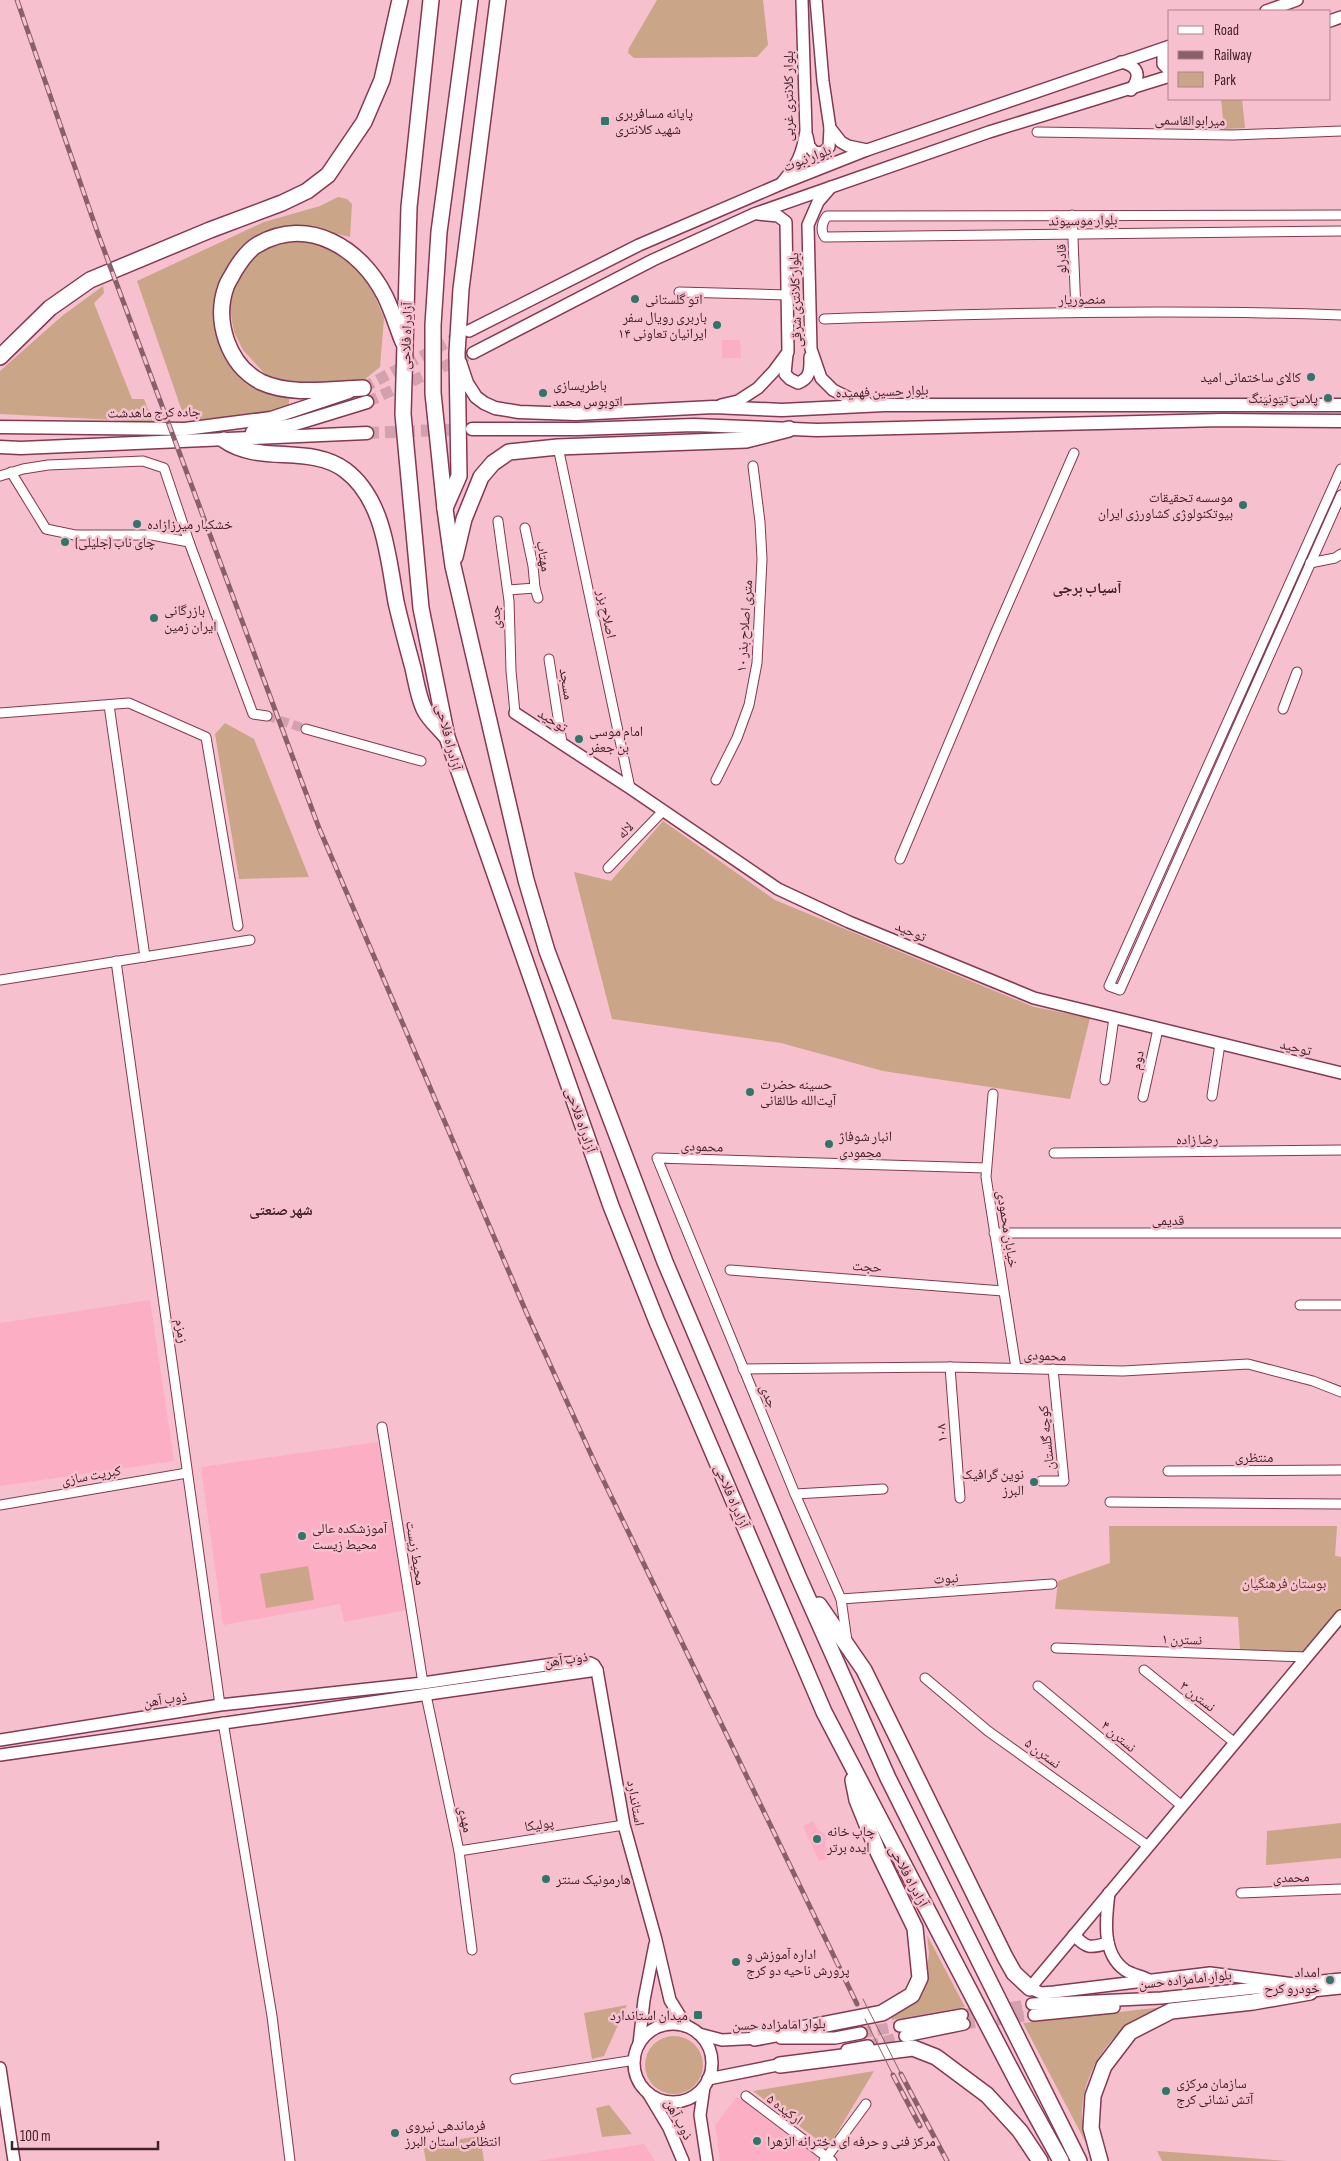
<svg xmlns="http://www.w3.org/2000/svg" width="1341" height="2161" font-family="'Sofia Sans Condensed','Noto Naskh Arabic',sans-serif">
  <rect width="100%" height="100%" fill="#f7c0ce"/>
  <!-- built -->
  <g fill="#fcaec4">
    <path d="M722,340H740L741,358H722Z"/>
    <path d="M150,1300L174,1461L0,1486V1323Z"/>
    <path d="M378,1442L407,1610L344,1622L340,1604L223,1625L201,1467Z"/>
    <path d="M813,1821L818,1830L824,1833L826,1838L825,1845L831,1857L819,1861L803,1826Z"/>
    <path d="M737,2097L818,2157L815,2161H720L715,2125Z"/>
    <path d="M644,2144L655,2161H537Z"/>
  </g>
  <!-- green -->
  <g fill="#caa587">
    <path d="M657,0H763L768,45L757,57L634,58L628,53L629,48Z"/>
    <path d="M1221,99H1242L1245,128L1224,129Z"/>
    <path d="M338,197L347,199L352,204L350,237L308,227L282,230L261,237L242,247L224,272L216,288L215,310L241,376L268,393L289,399V405L275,410L198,421L183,414L137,281L264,222L320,206Z"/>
    <path d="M309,240L335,247L366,275L384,318L380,367L364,380L318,385L279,384L266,375L243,350L234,332L229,305L242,268L256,254L280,243Z"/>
    <path d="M103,286L104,293L94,303L132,399H144L153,422L0,414V371L62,316Z"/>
    <path d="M225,723L254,739L309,877L239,879L215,734Z"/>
    <path d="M663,821L775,900L1034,1007L1090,1018L1070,1099L883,1071L781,1043L612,1019L574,872L611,881Z"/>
    <path d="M1109,1526H1337L1335,1556L1341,1557V1610L1306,1655L1240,1649L1238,1617L1055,1609L1058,1581L1110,1563Z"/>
    <path d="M308,1566L314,1600L266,1608L260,1574Z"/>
    <path d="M1341,1823V1858L1266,1865L1267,1831Z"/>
    <path d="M927,1935L965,2007L892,2020L891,2015L926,1980L929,1953Z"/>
    <path d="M627,2005L604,2056L592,2059L584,2013Z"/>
    <path d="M1163,2007C1153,2012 1141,2016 1132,2022C1103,2043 1084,2075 1082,2111C1081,2121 1085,2134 1087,2145L1023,2023Z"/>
    <circle cx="674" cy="2065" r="29"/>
    <path d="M874,2071L828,2148L753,2091Z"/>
    <path d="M609,2105L632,2134L602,2137L596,2108Z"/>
    <path d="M480,2136L484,2161H426L423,2145Z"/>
    <path d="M1157,2151L1288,2161H1162Z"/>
  </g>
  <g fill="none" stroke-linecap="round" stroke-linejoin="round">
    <!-- street-tunnel -->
    <path stroke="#d3a0ad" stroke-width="9" stroke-dasharray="9 4.5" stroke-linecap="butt" d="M267,716L306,729"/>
    <!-- secondary-tunnel -->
    <g stroke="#d3a0ad" stroke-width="11" stroke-dasharray="11 5.5" stroke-linecap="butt">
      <path d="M363,388L463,334"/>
      <path d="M367,402L473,353"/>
      <path d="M962,2015L1032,2004"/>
      <path d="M964,2024L1034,2015"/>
      <path d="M861,2033L900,2026"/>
      <path d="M868,2046L905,2036"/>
    </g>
    <!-- primary-tunnel -->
    <path stroke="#d3a0ad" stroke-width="12" stroke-dasharray="12 6" stroke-linecap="butt" d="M367,433L467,429"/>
    <defs>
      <g id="street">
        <path d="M1037,132L1233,135L1341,131"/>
        <path d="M1072,215L1076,312"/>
        <path d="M1341,215L827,216C822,222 820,231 825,237L1341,231"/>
        <path d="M679,292L787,295"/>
        <path d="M824,319C996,313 1168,309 1341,315"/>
        <path d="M558,447L630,788"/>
        <path d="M1341,469L1109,986L1120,990L1341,495"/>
        <path d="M0,476L23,469L48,465L143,461L164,468L189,542L152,535H75L46,529L11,472"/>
        <path d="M498,521L509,601L511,671L515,713"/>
        <path d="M189,542L253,714L267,716"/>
        <path d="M1310,563L1335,558L1341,554"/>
        <path d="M535,588L538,598"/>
        <path d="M508,590L535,588L533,566L525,528"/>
        <path d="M549,659L562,743"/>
        <path d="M109,705L145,957"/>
        <path d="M1283,709L1297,672"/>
        <path d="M0,713L129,703L206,737L238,926"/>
        <path d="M306,729L421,761"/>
        <path d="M716,780L737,738L749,705L757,663L762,559L760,522L753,466"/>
        <path d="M900,859L994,636L1074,453"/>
        <path d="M608,868L663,811"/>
        <path d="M116,961L220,1705"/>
        <path d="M0,980L250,940"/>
        <path d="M1105,1080L1114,1018"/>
        <path d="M993,1094L986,1177L1016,1368"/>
        <path d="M1212,1096L1220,1044"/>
        <path d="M1143,1097L1158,1029"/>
        <path d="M1054,1153L1341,1150"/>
        <path d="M994,1233H1341"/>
        <path d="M730,1270L1003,1291"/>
        <path d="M1300,1305H1341"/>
        <path d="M950,1367L960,1498"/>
        <path d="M743,1369L950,1367L1123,1371L1248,1364L1313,1381L1341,1392"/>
        <path d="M382,1427L423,1683"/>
        <path d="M1168,1471L1341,1470"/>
        <path d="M1041,1481H1064L1053,1369"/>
        <path d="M795,1494L883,1489"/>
        <path d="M1110,1502L1341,1504"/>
        <path d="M0,1505L187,1473"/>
        <path d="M841,1599L1052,1584"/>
        <path d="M847,1641L841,1599L795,1494L657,1158L986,1168"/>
        <path d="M1056,1648L1307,1657"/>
        <path d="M1144,1670L1235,1743"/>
        <path d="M925,1678L988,1731L1148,1846"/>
        <path d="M1038,1686L1182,1806"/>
        <path d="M426,1695L459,1851L472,1950"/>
        <path d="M223,1722L272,2016L290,2161"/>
        <path d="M459,1851L624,1825"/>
        <path d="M1241,1893L1341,1889"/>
        <path d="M515,2079L635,2060"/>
        <path d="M746,2096L832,2161"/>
        <path d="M824,2161L866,2104"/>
      </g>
      <g id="secondary">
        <path d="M816,0L823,81L830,128L841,142L848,146L867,150"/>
        <path d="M1266,11L1297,0"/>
        <path d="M1330,21L1341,17"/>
        <path d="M1170,47L1163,53V64L1170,71"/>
        <path d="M1121,62C1138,66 1142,75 1131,90"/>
        <path d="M807,136L809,146L814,152L822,153L829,147L830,128"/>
        <path d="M781,184C797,165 802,156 806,131L802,0"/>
        <path d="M831,187L818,202L808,225L811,349L821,378L833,390L857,402L867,403"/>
        <path d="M469,331L639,245L781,184L867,150L1170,46"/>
        <path d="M473,353L653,260L754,214L989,132L1170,76"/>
        <path d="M787,354L785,374L790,379L798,383C811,378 810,369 810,357"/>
        <path d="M721,405L738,401L758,388L774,371L788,352L786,222L778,216L758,214"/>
        <path d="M515,713L630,788L778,889L849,922L1034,998L1341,1073"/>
        <path d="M0,1740L220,1705L423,1683L553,1664L579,1662L590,1663L594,1665L597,1670L624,1825L656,1940L670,2000L686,2026"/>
        <path d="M0,1755L597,1670"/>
        <path d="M1109,1893C1106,1918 1101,1953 1125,1970C1131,1974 1141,1976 1147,1979"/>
        <path d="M1074,1935C1087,1949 1090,1948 1108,1943"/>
        <path d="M1294,1984L1210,1973L1054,1992L1041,1993L1030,1988L1341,1616"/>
        <path d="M1302,1992L1341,1988"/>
        <path d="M1032,2004L1161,1998L1341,1979"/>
        <path d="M1034,2015L1114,2007"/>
        <circle cx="673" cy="2063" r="39"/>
        <path d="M900,2026L962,2015"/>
        <path d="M699,2034L722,2040L762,2038"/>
        <path d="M905,2036L964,2024"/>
        <path d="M781,2038H835L861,2033"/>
        <path d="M639,2044L644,2000L655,1944"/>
        <path d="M847,2050L868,2046"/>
        <path d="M0,2068L14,2161"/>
        <path d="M708,2079L788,2063"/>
        <path d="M704,2087L700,2115L707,2161"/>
        <path d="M648,2093L669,2128L683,2161"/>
      </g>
      <g id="primary">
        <path d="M460,362L467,383L476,397L484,403L495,408L519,412L576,414L713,407L782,410L884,405H1341"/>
        <path d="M0,427L185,429L271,418L349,392"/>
        <path d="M472,429H578L694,425L817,430L1222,420L1341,421"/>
        <path d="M252,432L292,425L367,402"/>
        <path d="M0,447L21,448L367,433"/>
      </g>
      <g id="highway">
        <path d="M431,0L409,207L403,414L421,608L447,737L611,1206L657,1322L824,1712L1019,2085L1061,2161"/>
        <path d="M470,0L439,232L433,325V393L445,509L453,566L526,880L547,951L665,1262L798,1576L888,1778L1079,2161"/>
        <path d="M0,357L50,308L90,280L210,230L282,203L307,191L328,175L364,122L382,80L400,0"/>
        <path d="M363,388C331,389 291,396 261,382C228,365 214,321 226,287C228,281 232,276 235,270C240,262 248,250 257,245C308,215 361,248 385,296C392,310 397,327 403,342"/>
        <path d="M224,440C259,465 310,444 345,470C384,499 388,557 396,602C401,624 407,646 413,668C416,681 418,696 424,709C428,718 438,727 445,735"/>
        <path d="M445,508L459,476L457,353L461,289L498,0"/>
        <path d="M455,557L464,519L481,477L493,463L509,452L558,447L746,440L789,429"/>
        <path d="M819,1605L864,1670L1005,1957L1014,1973L1030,1988"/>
        <path d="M755,2038L882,2013L912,1995L920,1978L915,1928L878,1852L857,1800L853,1780"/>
        <path d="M780,2065L913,2048L936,2057L987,2095L1020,2131L1040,2161"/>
        <path d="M1100,2161L1091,2128L1093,2096L1104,2066L1130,2032L1171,2011L1253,2002L1310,1992"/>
      </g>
    </defs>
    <!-- street casing -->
    <use href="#street" stroke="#843852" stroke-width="11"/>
    <!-- secondary casing -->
    <use href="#secondary" stroke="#843852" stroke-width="14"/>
    <!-- primary casing -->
    <use href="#primary" stroke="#843852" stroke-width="15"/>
    <!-- highway casing -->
    <use href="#highway" stroke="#843852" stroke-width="18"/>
    <!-- street -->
    <use href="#street" stroke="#fff" stroke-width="9"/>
    <!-- secondary -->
    <use href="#secondary" stroke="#fff" stroke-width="11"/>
    <!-- primary -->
    <use href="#primary" stroke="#fff" stroke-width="12"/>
    <!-- highway -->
    <use href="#highway" stroke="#fff" stroke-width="15"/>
    <!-- tram -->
    <g stroke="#895f6a" stroke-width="1">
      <path d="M863,1999L901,2074"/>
      <path d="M865,2019L893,2075"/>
    </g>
    <defs>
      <g id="rail">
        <path d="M17,0L97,231L319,828L527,1314L594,1461L857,2004"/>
        <path d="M901,2074L947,2161"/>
        <path d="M893,2075L920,2126"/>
      </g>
    </defs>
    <!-- rail casing -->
    <use href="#rail" stroke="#895f6a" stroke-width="5"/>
    <!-- rail -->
    <use href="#rail" stroke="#f7c0ce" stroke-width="3" stroke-dasharray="9" stroke-linecap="butt"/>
  </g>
  <!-- markers -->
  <g fill="#30756a" stroke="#f7c0ce" stroke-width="2">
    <rect x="600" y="116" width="10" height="10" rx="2.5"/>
    <circle cx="635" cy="299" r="5"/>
    <circle cx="717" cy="325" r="5"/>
    <circle cx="1311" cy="377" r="5"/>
    <circle cx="543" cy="393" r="5"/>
    <circle cx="1328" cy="398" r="5"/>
    <circle cx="1243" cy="505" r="5"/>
    <circle cx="137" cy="524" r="5"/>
    <circle cx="65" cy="542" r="5"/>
    <circle cx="154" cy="618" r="5"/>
    <circle cx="579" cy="739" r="5"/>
    <circle cx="750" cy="1092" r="5"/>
    <circle cx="829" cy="1144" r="5"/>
    <circle cx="1034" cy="1482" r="5"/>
    <circle cx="302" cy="1536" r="5"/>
    <circle cx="817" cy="1839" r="5"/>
    <circle cx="546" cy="1879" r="5"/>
    <circle cx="736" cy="1962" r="5"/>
    <circle cx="1330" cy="1980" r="5"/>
    <rect x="693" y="2010" width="10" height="10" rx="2.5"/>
    <circle cx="1166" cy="2091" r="5"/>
    <circle cx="395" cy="2133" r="5"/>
    <circle cx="757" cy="2141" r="5"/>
  </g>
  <g text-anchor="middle" stroke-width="5" stroke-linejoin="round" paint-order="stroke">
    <!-- street labels -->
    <g font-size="14" fill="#42202a" stroke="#f7c0ce">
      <text transform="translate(788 96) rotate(-90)" y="5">بلوار کلانتری غربی</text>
      <text transform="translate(1190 120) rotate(1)" y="5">میرابوالقاسمی</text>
      <text transform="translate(807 158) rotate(-21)" y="5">بلوار نبوت</text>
      <text transform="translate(1083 220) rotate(-1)" y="5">بلوار موسیوند</text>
      <text transform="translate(1061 259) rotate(-91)" y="5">قادرلو</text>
      <text transform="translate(1082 299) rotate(-1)" y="5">منصوریار</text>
      <text transform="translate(795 300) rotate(-92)" y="5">بلوار کلانتری شرقی</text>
      <text transform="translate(406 336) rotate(-88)" y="5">آزادراه فلاحی</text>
      <text transform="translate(882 391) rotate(-2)" y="5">بلوار حسین فهمیده</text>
      <text transform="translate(154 412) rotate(-1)" y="5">جاده کرج ماهدشت</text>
      <text transform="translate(544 556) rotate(80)" y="5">مهتاب</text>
      <text transform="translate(607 614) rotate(78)" y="5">اصلاح بزر</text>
      <text transform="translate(495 617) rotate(-92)" y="5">جدی</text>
      <text transform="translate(744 626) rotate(-86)" y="5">۱۰ متری اصلاح بذر</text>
      <text transform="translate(567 684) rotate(81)" y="5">مسجد</text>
      <text transform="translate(553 720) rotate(32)" y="5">توحید</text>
      <text transform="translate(449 737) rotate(76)" y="5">آزادراه فلاحی</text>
      <text transform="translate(625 830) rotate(-46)" y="5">لاله</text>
      <text transform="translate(911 931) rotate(23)" y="5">توحید</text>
      <text transform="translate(1296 1047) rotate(14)" y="5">توحید</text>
      <text transform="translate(1137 1060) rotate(-78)" y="5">دوم</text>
      <text transform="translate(581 1120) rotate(71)" y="5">آزادراه فلاحی</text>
      <text transform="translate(1197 1139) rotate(-1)" y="5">رضا زاده</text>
      <text transform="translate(702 1146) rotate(2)" y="5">محمودی</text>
      <text x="1168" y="1225">قدیمی</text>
      <text transform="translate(1008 1229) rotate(81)" y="5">خیابان محمودی</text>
      <text transform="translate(867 1266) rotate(4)" y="5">حجت</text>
      <text transform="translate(182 1331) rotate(82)" y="5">زمزم</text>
      <text transform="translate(1045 1355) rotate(2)" y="5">محمودی</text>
      <text transform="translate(769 1396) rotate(68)" y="5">جدی</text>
      <text transform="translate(941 1433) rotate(-94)" y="5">۱۰۸</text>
      <text transform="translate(1046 1438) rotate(-96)" y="5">کوچه گلستان</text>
      <text x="1254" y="1462">منتظری</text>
      <text transform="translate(91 1475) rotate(-10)" y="5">کبریت سازی</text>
      <text transform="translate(732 1496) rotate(67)" y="5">آزادراه فلاحی</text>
      <text transform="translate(416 1553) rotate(81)" y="5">محیط زیست</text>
      <text transform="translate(946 1578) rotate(-4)" y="5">نبوت</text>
      <text transform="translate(1182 1639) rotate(2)" y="5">نسترن ۱</text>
      <text transform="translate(566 1659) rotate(-8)" y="5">ذوب آهن</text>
      <text transform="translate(1198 1696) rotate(38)" y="5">نسترن ۳</text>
      <text transform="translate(165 1699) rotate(-9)" y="5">ذوب آهن</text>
      <text transform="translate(1119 1736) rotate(40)" y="5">نسترن ۴</text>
      <text transform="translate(1043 1753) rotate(36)" y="5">نسترن ۵</text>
      <text transform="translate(636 1803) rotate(80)" y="5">استاندارد</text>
      <text transform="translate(466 1819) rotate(78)" y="5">مهدی</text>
      <text transform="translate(539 1824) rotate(-9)" y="5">پولیکا</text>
      <text transform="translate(909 1876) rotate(62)" y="5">آزادراه فلاحی</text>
      <text transform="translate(1291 1877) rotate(-2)" y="5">محمدی</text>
      <text transform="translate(1185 1979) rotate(-6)" y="5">بلوار امامزاده حسن</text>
      <text transform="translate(779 2024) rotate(-1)" y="5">بلوار امامزاده حسن</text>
      <text transform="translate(785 2109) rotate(37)" y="5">ارکیده ۵</text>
      <text transform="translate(679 2119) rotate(62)" y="5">ذوب آهن</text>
    </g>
    <!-- poi labels -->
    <g font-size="14" fill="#42202a" stroke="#f7c0ce" text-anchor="start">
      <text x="615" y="118">پایانه مسافربری<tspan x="615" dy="16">شهید کلانتری</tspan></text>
      <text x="645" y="304">اتو گلستانی</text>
      <text x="707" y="322" text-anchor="end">باربری رویال سفر<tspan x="707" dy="16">ایرانیان تعاونی ۱۴</tspan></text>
      <text x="1301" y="382" text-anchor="end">کالای ساختمانی امید</text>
      <text x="553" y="390">باطریسازی<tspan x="553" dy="16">اتوبوس محمد</tspan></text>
      <text x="1318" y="403" text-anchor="end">پلاس تیونینگ</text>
      <text x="1233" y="502" text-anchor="end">موسسه تحقیقات<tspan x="1233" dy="16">بیوتکنولوژی کشاورزی ایران</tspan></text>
      <text x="147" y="529">خشکبار میرزازاده</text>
      <text x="75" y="547">چای ناب (جلیلی)</text>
      <text x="164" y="615">بازرگانی<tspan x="164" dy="16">ایران زمین</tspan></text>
      <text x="589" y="736">امام موسی<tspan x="589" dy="16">بن جعفر</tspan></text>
      <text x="760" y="1089">حسینه حضرت<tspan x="760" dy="16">آیت‌الله طالقانی</tspan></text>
      <text x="839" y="1141">انبار شوفاژ<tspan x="839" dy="16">محمودی</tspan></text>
      <text x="1024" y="1479" text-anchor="end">نوین گرافیک<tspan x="1024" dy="16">البرز</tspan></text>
      <text x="312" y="1533">آموزشکده عالی<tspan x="312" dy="16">محیط زیست</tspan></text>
      <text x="827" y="1836">چاپ خانه<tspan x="827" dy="16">ایده برتر</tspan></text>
      <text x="556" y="1884">هارمونیک سنتر</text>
      <text x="746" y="1959">اداره آموزش و<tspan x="746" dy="16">پرورش ناحیه دو کرج</tspan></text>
      <text x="1320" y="1977" text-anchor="end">امداد<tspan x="1320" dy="16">خودرو کرح</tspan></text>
      <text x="688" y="2020" text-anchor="end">میدان استاندارد</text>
      <text x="1176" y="2088">سازمان مرکزی<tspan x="1176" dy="16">آتش نشانی کرج</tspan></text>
      <text x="405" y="2130">فرماندهی نیروی<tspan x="405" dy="16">انتظامی استان البرز</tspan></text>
      <text x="767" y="2146">مرکز فنی و حرفه ای دخترانه الزهرا</text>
    </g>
    <!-- park labels -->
    <g font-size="14" fill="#5b3614" stroke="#f7c0ce">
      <text x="1284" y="1588">بوستان فرهنگیان</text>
    </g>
    <!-- neighbourhood labels -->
    <g font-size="15" font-weight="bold" fill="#42202a" stroke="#f7c0ce">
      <text x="1087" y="593">آسیاب برجی</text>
      <text x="281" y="1215">شهر صنعتی</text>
    </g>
  </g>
  <!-- legend -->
  <rect x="1168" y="10" width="162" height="90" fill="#f7c0ce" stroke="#af808c"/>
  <rect x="1178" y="26" width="25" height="8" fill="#ffffff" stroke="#af808c"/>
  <text x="1214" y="35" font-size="15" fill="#42202a">Road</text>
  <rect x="1178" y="51" width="25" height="8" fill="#895f6a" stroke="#af808c"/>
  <text x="1214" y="60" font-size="15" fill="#42202a">Railway</text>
  <rect x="1178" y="72" width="25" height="15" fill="#caa587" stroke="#af808c"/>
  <text x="1214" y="85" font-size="15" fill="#42202a">Park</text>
  <!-- scale -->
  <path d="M12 2141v8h146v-8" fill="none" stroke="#42202a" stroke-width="2.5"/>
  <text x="20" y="2141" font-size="15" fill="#42202a" stroke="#f7c0ce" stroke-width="4" paint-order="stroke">100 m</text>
</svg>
